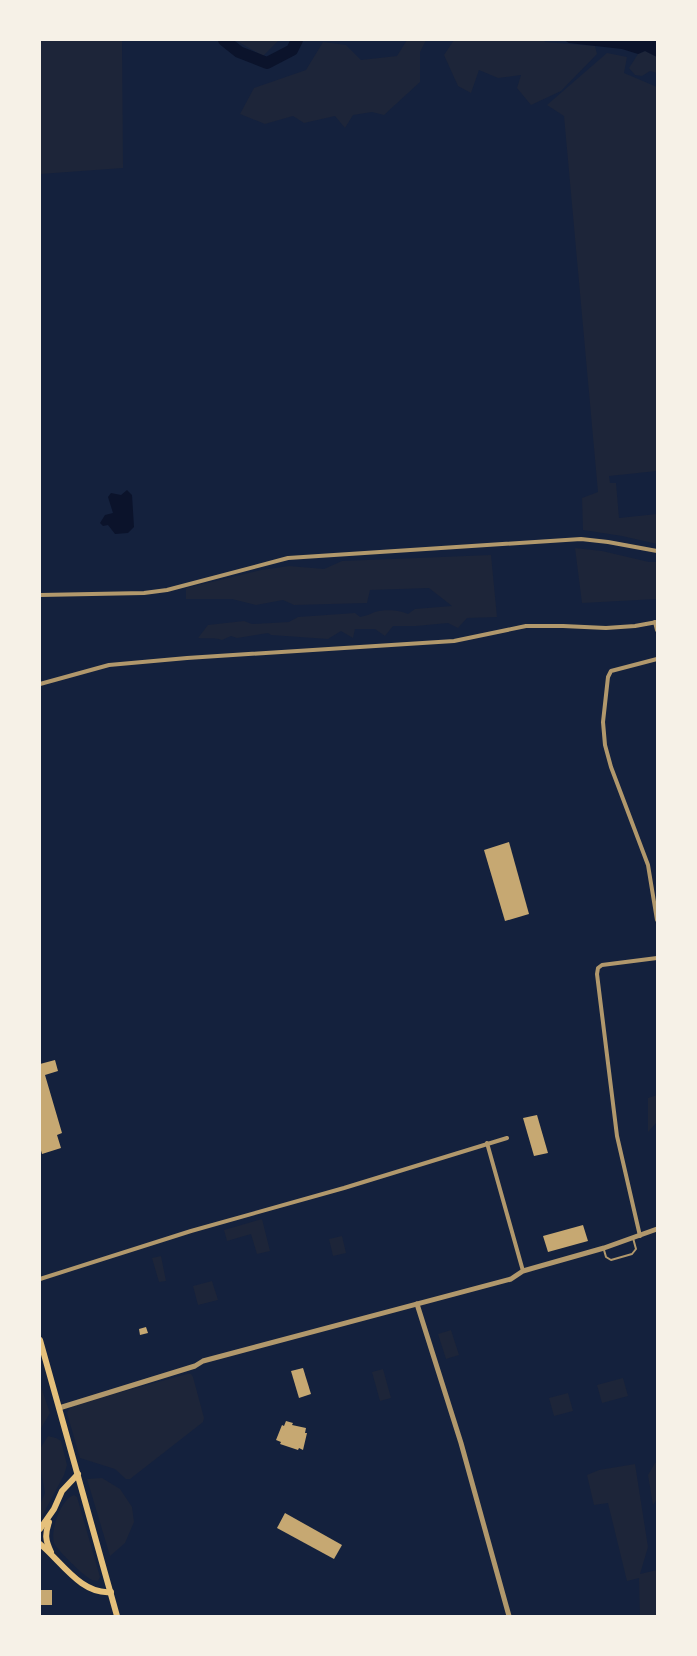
<svg xmlns="http://www.w3.org/2000/svg" width="697" height="1656" font-family="Rubik,sans-serif">
  <rect width="100%" height="100%" fill="#14213d"/>
  <!-- green -->
  <g fill="#1d2539">
    <path d="M40,40H122L123,168L40,174Z"/>
    <path d="M235,40H279L263,56Z"/>
    <path d="M407,40H426L420,52V82L384,115L372,112L353,115L345,128L335,116L304,123L293,116L265,124L240,114L254,88L306,70L323,42L346,45L361,60L397,56Z"/>
    <path d="M454,40H544L545,42L595,46L597,54L561,91L531,105L517,88L521,75L498,78L479,70L471,93L458,86L444,55Z"/>
    <path d="M645,51L657,57V73L650,71L642,76L635,75L629,68L638,54Z"/>
    <path d="M607,53L627,57L624,73L657,87V471L609,476L610,483H616L619,518L657,514V544L622,536L583,530L582,498L598,492L564,116L547,105Z"/>
    <path d="M575,548L602,551L649,562H657V599L582,603Z"/>
    <path d="M491,555L497,617L467,618L458,628L448,623L416,626H393L385,636L375,629H355L353,638L341,631L328,639L271,635L268,633L237,638L231,636L222,640C213,637 207,639 198,638L208,625L244,621L252,624L289,622L298,617L355,613L360,617C366,616 370,614 375,612C384,609 400,610 408,614L415,609L452,606L429,588L370,590L367,603L294,605L283,600L256,605L232,599H186V588L261,570L289,566L324,569L342,561Z"/>
    <path d="M657,1095V1122L648,1132V1098Z"/>
    <path d="M262,1219L270,1251L257,1254L251,1234L227,1241L224,1230Z"/>
    <path d="M342,1236L346,1253L333,1256L329,1239Z"/>
    <path d="M161,1256L166,1281L159,1282L152,1258Z"/>
    <path d="M212,1281L218,1300L198,1305L193,1286Z"/>
    <path d="M451,1330L459,1355L446,1359L438,1334Z"/>
    <path d="M383,1369L391,1398L380,1401L372,1372Z"/>
    <path d="M187,1374H191L193,1377L204,1418L203,1422L130,1479H126L115,1469L80,1458L67,1413L69,1409L74,1405Z"/>
    <path d="M623,1378L628,1396L602,1403L597,1385Z"/>
    <path d="M40,1384L50,1413L40,1430Z"/>
    <path d="M568,1393L573,1411L554,1416L549,1398Z"/>
    <path d="M48,1436L56,1438L61,1441L67,1465L64,1475L40,1520V1505L45,1493L40,1464V1449Z"/>
    <path d="M655,1463H657V1499L653,1505L648,1475Z"/>
    <path d="M635,1464L648,1547L640,1574L657,1570V1615L640,1616L639,1578L627,1581L608,1503L594,1505L587,1475L599,1470Z"/>
    <path d="M102,1478L120,1489L132,1507L134,1522L125,1543L110,1556L87,1479Z"/>
    <path d="M74,1495L77,1497L100,1577L98,1581C94,1580 93,1581 90,1579C82,1574 58,1551 54,1543C50,1530 61,1499 74,1495Z"/>
  </g>
  <!-- water -->
  <g fill="#0b132b">
    <path d="M564,40H657V57L645,51L638,54L622,49L569,43Z"/>
    <path d="M127,490L132,495L134,527L128,533L115,534L108,525L103,526L100,523L105,515L113,513L108,497L111,493L121,495Z"/>
  </g>
  <g fill="none" stroke-linecap="round" stroke-linejoin="round">
    <!-- river -->
    <path stroke="#0b132b" stroke-width="12" d="M224,40L239,52L267,63L292,50L297,40"/>
  </g>
  <!-- building -->
  <g fill="#c6a872">
    <path d="M509,842L529,914L505,921L484,850Z"/>
    <path d="M55,1060L58,1071L45,1075L62,1133L57,1135L61,1148L42,1154L40,1147V1064Z"/>
    <path d="M537,1115L548,1153L534,1156L523,1118Z"/>
    <path d="M583,1225L588,1241L548,1252L543,1236Z"/>
    <path d="M146,1327L148,1333L140,1335L139,1329Z"/>
    <path d="M303,1368L311,1394L299,1398L291,1371Z"/>
    <path d="M286,1421L293,1423L292,1425L306,1428L305,1433H307L303,1450L299,1448L298,1450L280,1444L281,1442L276,1440L282,1425L284,1426Z"/>
    <path d="M285,1513L342,1545L334,1559L277,1528Z"/>
    <rect x="40" y="1590" width="12" height="15"/>
  </g>
  <g fill="none" stroke-linecap="round" stroke-linejoin="round">
    <!-- service -->
    <path stroke="#b1986c" stroke-width="2" d="M604,1250L606,1257L611,1260L632,1254L636,1249L633,1238"/>
    <!-- minor -->
    <g stroke="#b1986c" stroke-width="4">
      <path d="M40,595L144,593L167,590L288,558L581,539L608,542L657,551"/>
      <path d="M655,622L657,630"/>
      <path d="M657,659L611,671L608,677L603,722L605,745L611,767L648,865L657,920"/>
      <path d="M40,684L109,665L187,658L454,641L526,626H563L606,628L635,626L657,622"/>
      <path d="M487,1143L523,1271"/>
      <path d="M640,1236L617,1136L597,974L598,968L602,965L657,958"/>
      <path d="M40,1279L191,1231L344,1188L507,1138"/>
    </g>
    <!-- tertiary -->
    <g stroke="#b1986c" stroke-width="5">
      <path d="M417,1304L461,1443L509,1616"/>
      <path d="M59,1408L195,1366L203,1361L511,1279L523,1271L604,1248L657,1229"/>
    </g>
    <!-- primary -->
    <g stroke="#e5c07b" stroke-width="6">
      <path d="M40,1340L117,1616"/>
      <path d="M49,1522C45,1534 45,1540 51,1552"/>
      <path d="M40,1529L54,1509L62,1491L78,1474"/>
      <path d="M40,1544C61,1561 81,1595 111,1592"/>
    </g>
  </g>
  <!-- border -->
  <rect width="697" height="1656" fill="none" stroke="#f6f1e7" stroke-width="82"/>
</svg>
